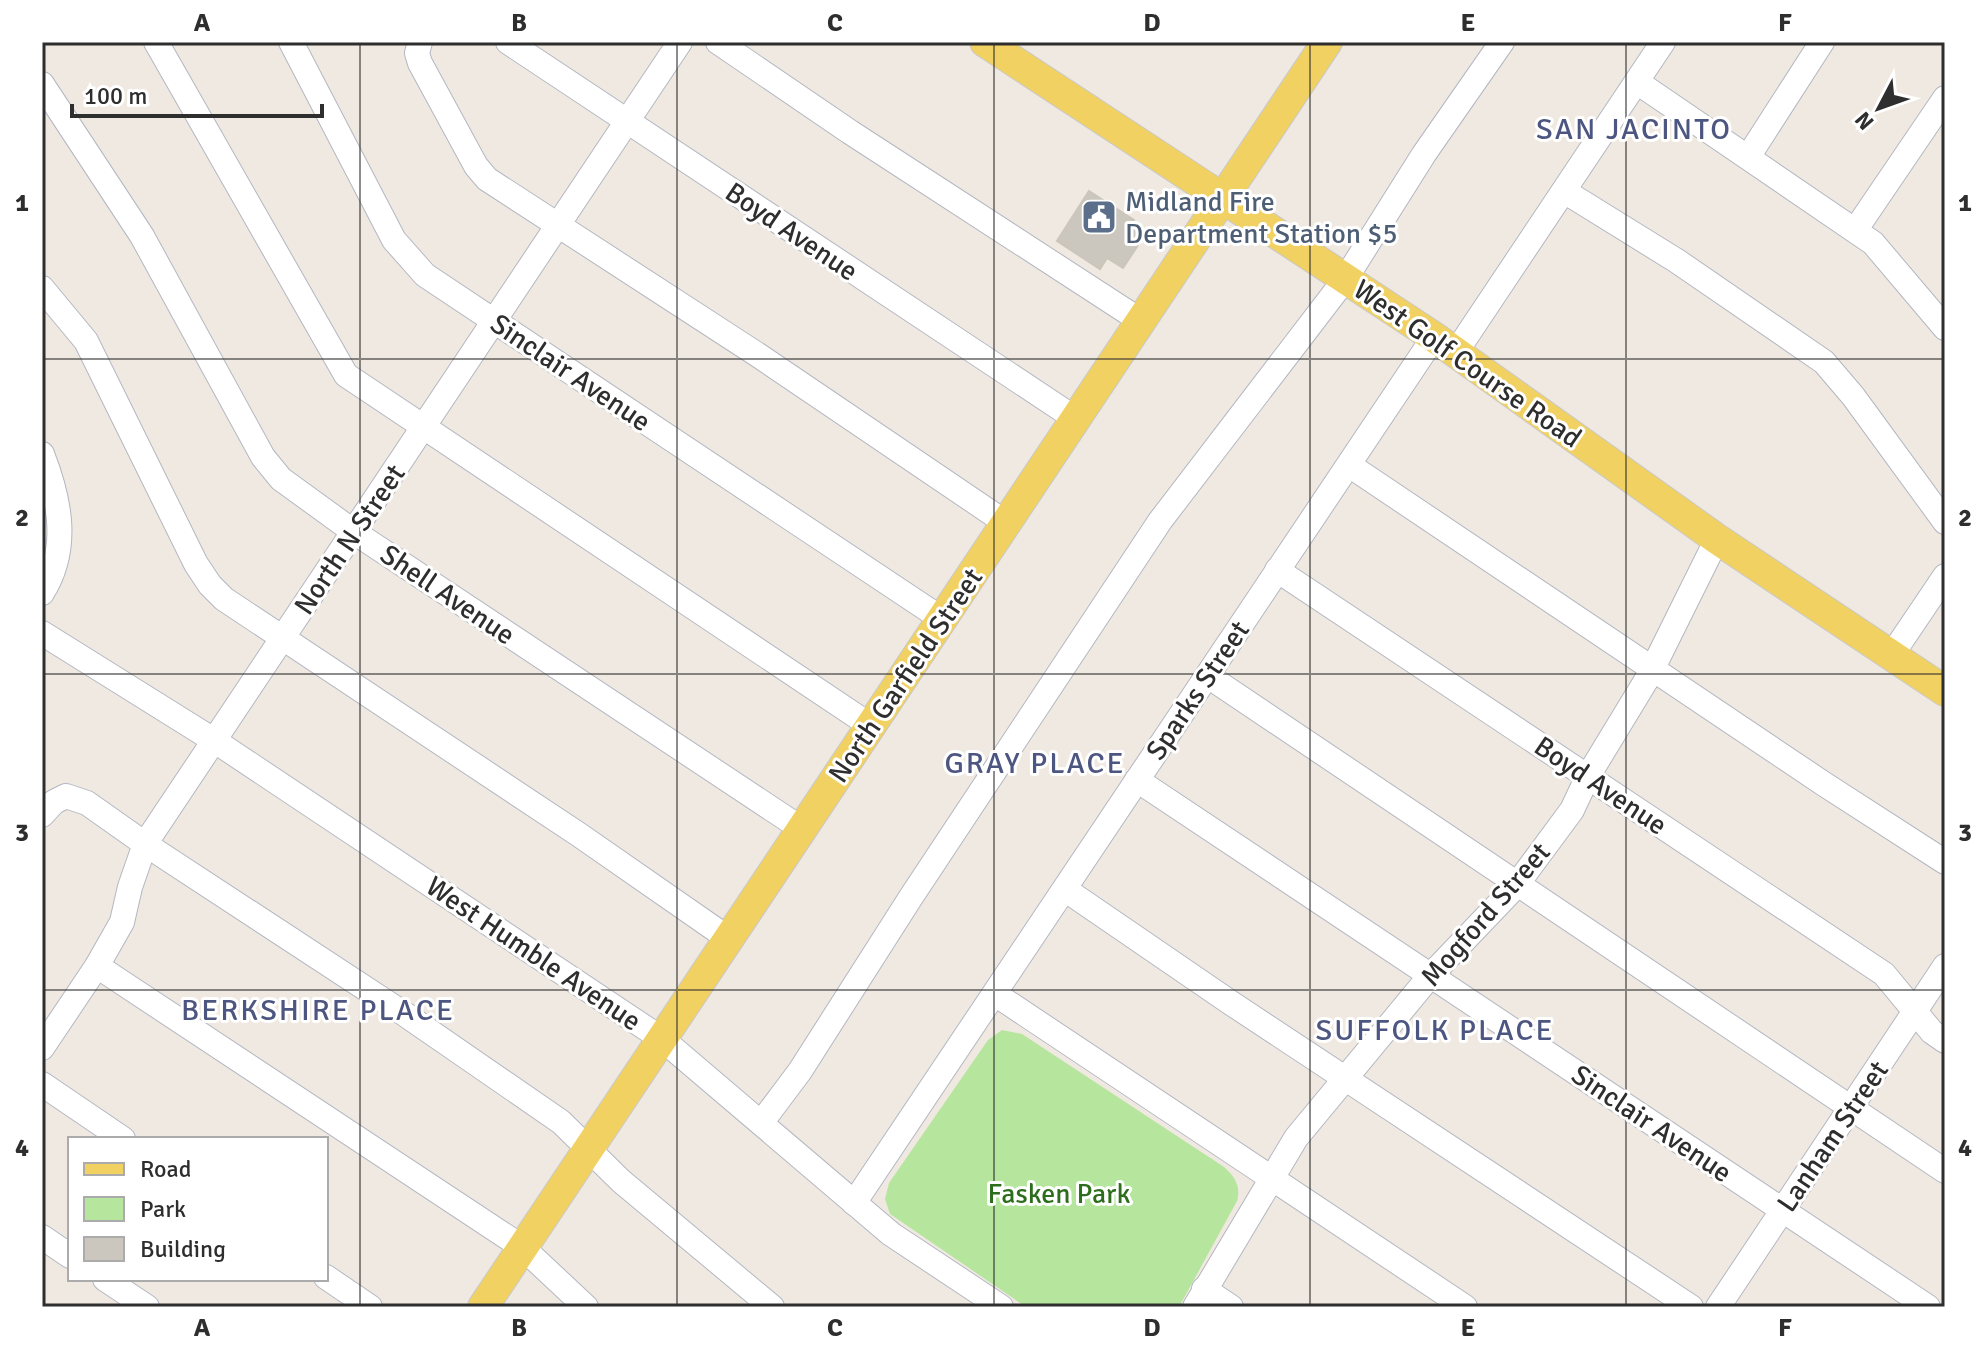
<svg xmlns="http://www.w3.org/2000/svg" width="1987" height="1349" font-family="Signika,sans-serif">
  <rect width="100%" height="100%" fill="#efe9e1"/>
  <!-- green -->
  <path fill="#b6e59e" d="M1002,1030L1022,1034L1224,1167C1235,1177 1241,1186 1237,1201L1179,1307H1026L890,1214L885,1199L889,1183L988,1040Z"/>
  <!-- building -->
  <path fill="#cbc7bf" stroke="#cbc5ba" stroke-width="2" d="M1089,191L1134,220L1130,226L1144,236L1123,268L1107,258L1100,269L1057,241Z"/>
  <g fill="none" stroke-linecap="round" stroke-linejoin="round">
    <defs>
      <g id="minor">
        <path d="M156,42L346,375L871,726"/>
        <path d="M291,42L394,240L425,275L942,619"/>
        <path d="M420,42L417,53L420,63L476,166L487,179L758,355L1006,523"/>
        <path d="M508,42L1076,419"/>
        <path d="M718,42L850,132L1141,321"/>
        <path d="M1637,82L1873,243L1945,328"/>
        <path d="M42,84L142,236L263,457L281,479L354,532L802,829"/>
        <path d="M1748,157L1822,42"/>
        <path d="M1564,191L1677,261L1824,362L1853,396L1945,522"/>
        <path d="M1856,229L1945,98"/>
        <path d="M42,288L86,341L196,564L210,585L224,599L578,834L729,939"/>
        <path d="M1456,352L1663,42"/>
        <path d="M42,454C60,500 70,549 42,593"/>
        <path d="M1349,465L1824,784L1945,862"/>
        <path d="M1277,570L1884,974L1932,1032L1945,1041"/>
        <path d="M42,633L215,741L662,1039L891,1234L1001,1307"/>
        <path d="M1891,656L1945,576"/>
        <path d="M1208,676L1945,1171"/>
        <path d="M1137,780L1928,1307"/>
        <path d="M42,815L54,802L66,796L87,803L145,844L406,1015L561,1122L621,1181L772,1307"/>
        <path d="M1066,890L1231,1003L1691,1307"/>
        <path d="M97,966L522,1247L586,1307"/>
        <path d="M995,994L1465,1307"/>
        <path d="M42,1048L97,966L122,922L130,887L145,844L680,42"/>
        <path d="M42,1084L123,1139"/>
        <path d="M761,1123L800,1071L911,897L1160,521L1346,278L1424,154L1502,42"/>
        <path d="M854,1203L1434,337"/>
        <path d="M42,1237L70,1256"/>
        <path d="M326,1277L370,1307"/>
        <path d="M105,1279L147,1307"/>
        <path d="M1204,1289L1231,1307"/>
        <path d="M1195,1307L1296,1138L1430,976L1515,887L1572,810L1588,776L1650,674L1717,539"/>
        <path d="M1718,1307L1945,966"/>
      </g>
      <g id="major">
        <path d="M985,42L1434,337L1717,539L1945,691"/>
        <path d="M483,1307L1327,42"/>
      </g>
    </defs>
    <!-- minor casing -->
    <use href="#minor" stroke="#b4b7c1" stroke-width="26"/>
    <!-- major casing -->
    <use href="#major" stroke="#c9c9c9" stroke-width="32"/>
    <!-- minor -->
    <use href="#minor" stroke="#fff" stroke-width="24"/>
    <!-- major -->
    <use href="#major" stroke="#f2d163" stroke-width="30"/>
  </g>
  <!-- grid -->
  <path fill="none" stroke="#2e2e2e" stroke-width="2" stroke-opacity="0.55" d="M360,42V1307M677,42V1307M994,42V1307M1310,42V1307M1626,42V1307M42,359H1945M42,674H1945M42,990H1945"/>
  <!-- icons -->
  <defs>
    <symbol id="civic-square" viewBox="-11 -11 22 22"><rect x="-9" y="-9" width="18" height="18" rx="4" fill="#5c6f8a" stroke="#fff"/><path d="M-.6-6.5H3V-4.5H.6V-3L4-1V1h2V6H-6V1h2V-1L-.6-3ZM-1.2 2.5V6h2.4V2.5Z" fill="#fff"/></symbol>
  </defs>
  <g fill-rule="evenodd">
    <use href="#civic-square" x="1079" y="197" width="40" height="40"/>
  </g>
  <g text-anchor="middle" stroke-width="6" stroke-linejoin="round" paint-order="stroke">
    <!-- service labels -->
    <g font-size="28" fill="#4e5e75" stroke="#fff" text-anchor="start">
      <text x="1125" y="211">Midland Fire<tspan x="1125" dy="32">Department Station $5</tspan></text>
    </g>
    <!-- street labels -->
    <g font-size="28" fill="#2e2e2e" stroke="#fff">
      <text transform="translate(792 231) rotate(34)" y="10">Boyd Avenue</text>
      <text transform="translate(1468 363) rotate(35)" y="10">West Golf Course Road</text>
      <text transform="translate(571 372) rotate(34)" y="10">Sinclair Avenue</text>
      <text transform="translate(349 539) rotate(-56)" y="10">North N Street</text>
      <text transform="translate(448 594) rotate(34)" y="10">Shell Avenue</text>
      <text transform="translate(905 675) rotate(-56)" y="10">North Garfield Street</text>
      <text transform="translate(1197 690) rotate(-56)" y="10">Sparks Street</text>
      <text transform="translate(1601 785) rotate(34)" y="10">Boyd Avenue</text>
      <text transform="translate(1485 914) rotate(-49)" y="10">Mogford Street</text>
      <text transform="translate(534 953) rotate(34)" y="10">West Humble Avenue</text>
      <text transform="translate(1652 1123) rotate(34)" y="10">Sinclair Avenue</text>
      <text transform="translate(1832 1136) rotate(-56)" y="10">Lanham Street</text>
    </g>
    <!-- park labels -->
    <g font-size="28" fill="#2c6e1b" stroke="#fff">
      <text x="1059" y="1203">Fasken Park</text>
    </g>
    <!-- neighbourhood labels -->
    <g font-size="30" letter-spacing="2" fill="#4d5680" stroke="#fff">
      <text x="1634" y="139">SAN JACINTO</text>
      <text x="1035" y="773">GRAY PLACE</text>
      <text x="318" y="1020">BERKSHIRE PLACE</text>
      <text x="1435" y="1040">SUFFOLK PLACE</text>
    </g>
  </g>
  <!-- border -->
  <rect width="1987" height="1349" fill="none" stroke="#ffffff" stroke-width="88"/>
  <!-- legend -->
  <rect x="68" y="1137" width="260" height="144" fill="#ffffff" stroke="#ababab" stroke-width="2"/>
  <rect x="84" y="1163" width="40" height="12" fill="#f2d163" stroke="#ababab" stroke-width="2"/>
  <text x="140" y="1177" font-size="24" fill="#2e2e2e">Road</text>
  <rect x="84" y="1197" width="40" height="24" fill="#b6e59e" stroke="#ababab" stroke-width="2"/>
  <text x="140" y="1217" font-size="24" fill="#2e2e2e">Park</text>
  <rect x="84" y="1237" width="40" height="24" fill="#cbc7bf" stroke="#ababab" stroke-width="2"/>
  <text x="140" y="1257" font-size="24" fill="#2e2e2e">Building</text>
  <!-- north arrow -->
  <g transform="translate(1879 108) rotate(229)" stroke="#ffffff" stroke-width="6" paint-order="stroke">
  <path d="M0-6L14 30L0 20L-14 30Z" fill="#2e2e2e"/>
  <text y="-12" font-size="22" font-weight="bold" text-anchor="middle" fill="#2e2e2e">N</text>
  </g>
  <!-- scale -->
  <path d="M72 104v12h250v-12" fill="none" stroke="#2e2e2e" stroke-width="4"/>
  <text x="84" y="104" font-size="24" fill="#2e2e2e" stroke="#ffffff" stroke-width="6" paint-order="stroke">100 m</text>
  <rect x="44" y="44" width="1899" height="1261" fill="none" stroke="#2e2e2e" stroke-width="3"/>
  <g font-size="26" text-anchor="middle" font-weight="bold" fill="#2e2e2e">
    <text x="202" y="31">A</text>
    <text x="519" y="31">B</text>
    <text x="835" y="31">C</text>
    <text x="1152" y="31">D</text>
    <text x="1468" y="31">E</text>
    <text x="1785" y="31">F</text>
    <text x="22" y="211">1</text>
    <text x="1965" y="211">1</text>
    <text x="22" y="526">2</text>
    <text x="1965" y="526">2</text>
    <text x="22" y="841">3</text>
    <text x="1965" y="841">3</text>
    <text x="22" y="1156">4</text>
    <text x="1965" y="1156">4</text>
    <text x="202" y="1336">A</text>
    <text x="519" y="1336">B</text>
    <text x="835" y="1336">C</text>
    <text x="1152" y="1336">D</text>
    <text x="1468" y="1336">E</text>
    <text x="1785" y="1336">F</text>
  </g>
</svg>
